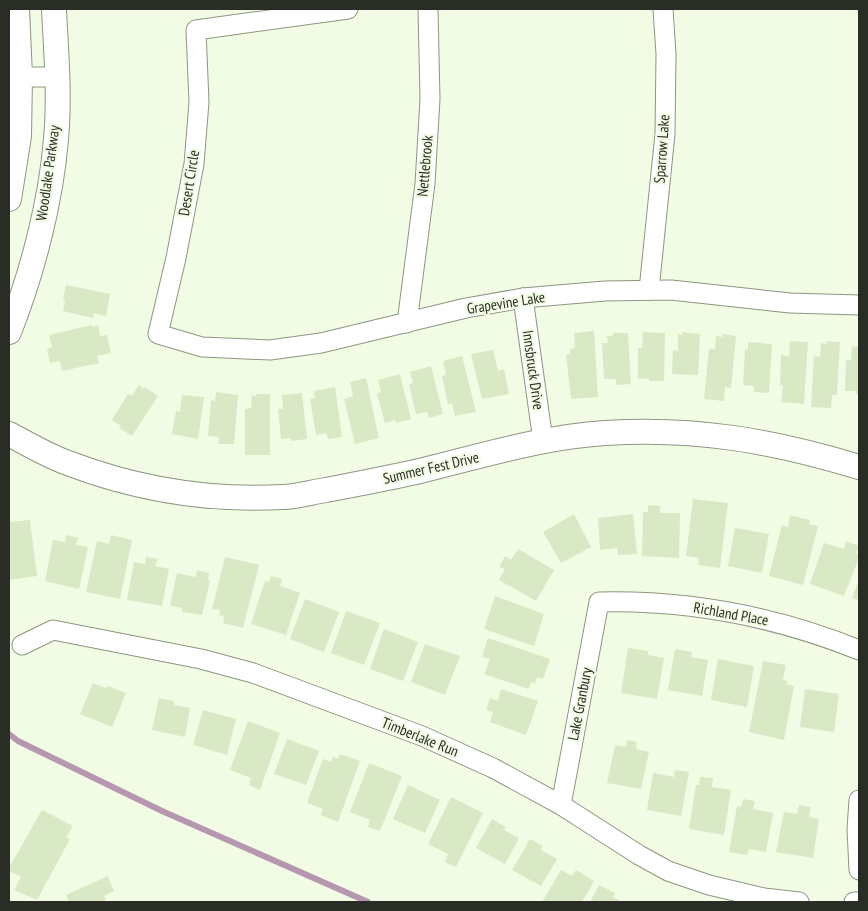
<svg xmlns="http://www.w3.org/2000/svg" width="868" height="911" font-family="'PT Sans Narrow',sans-serif">
  <rect width="100%" height="100%" fill="#f2fce5"/>
  <g fill="none" stroke-linecap="round" stroke-linejoin="round">
    <!-- stream -->
    <path stroke="#b597b0" stroke-width="6" d="M9,734L18,741L162,811L368,902"/>
  </g>
  <!-- building -->
  <g fill="#d9e9c6">
    <path d="M66,285L110,294L106,316L94,313L93,318L63,311L65,300H63Z"/>
    <path d="M92,325L93,327L98,325L100,336L107,335L111,353L97,356L99,363L62,371L60,361L50,363L47,349L52,347L49,335Z"/>
    <path d="M594,331L598,397L571,399L566,355L570,354V349L575,348L574,333Z"/>
    <path d="M643,332L665,333L664,381H649V378L638,379V348H642Z"/>
    <path d="M682,332L700,334L698,375L672,374L673,350L678,351V334L683,335Z"/>
    <path d="M613,333H628L631,384L616,385V379H604L602,343H608L607,336H613Z"/>
    <path d="M723,334L736,336L731,388L725,387L724,401L704,399L709,349H715L716,336L722,337Z"/>
    <path d="M790,341L808,342L804,404L781,402L783,385H780L781,355L789,356Z"/>
    <path d="M827,341L840,342L837,395H832L831,408L811,407L814,356L820,357L821,343L827,344Z"/>
    <path d="M748,342L772,344L769,393L754,392V386L743,385L745,349L748,350Z"/>
    <path d="M852,346L859,347V394H856V391H845L846,360H851Z"/>
    <path d="M493,350L498,371L504,369L509,394L482,399L471,354Z"/>
    <path d="M462,356L476,412L455,416L452,404H448L442,376L446,375L443,361Z"/>
    <path d="M431,366L443,414L429,418L427,412L416,414L409,384L413,383L410,372Z"/>
    <path d="M400,374L411,419L396,423L395,420L385,423L377,394L381,392L378,380Z"/>
    <path d="M366,378L379,438L355,444L344,399L353,396L350,382Z"/>
    <path d="M139,385L143,389L145,387L158,396L132,436L119,428L121,426L112,420L128,394L132,396Z"/>
    <path d="M335,387L342,437L328,439L326,433L316,435L310,399L315,398L314,391Z"/>
    <path d="M216,392L238,395L234,444H218L219,437L208,436L211,400L215,401Z"/>
    <path d="M302,393L307,439L291,441V438L281,439L278,409H283L282,395Z"/>
    <path d="M256,394H270V455H245V409L251,408L252,395L256,396Z"/>
    <path d="M182,395L204,397L198,439L172,434L176,411L180,412Z"/>
    <path d="M693,499L728,503L720,568L698,565L699,558L686,556Z"/>
    <path d="M648,505L660,506V513H680L679,558L642,556L643,512H648Z"/>
    <path d="M574,514L591,547L561,563L543,532Z"/>
    <path d="M633,514L637,554L618,555L617,548L600,550L598,518Z"/>
    <path d="M790,515L810,520L809,524L818,526L803,585L769,576L782,525L788,527Z"/>
    <path d="M30,520L37,576L9,580V522Z"/>
    <path d="M735,528L769,534L762,573L728,566Z"/>
    <path d="M66,535L78,538L76,545L88,547L79,589L45,581L53,540L65,542Z"/>
    <path d="M111,535L132,540L120,599L86,592L97,541L109,544Z"/>
    <path d="M846,541L859,546L856,553L859,555V558L844,596L810,584L824,543L844,549Z"/>
    <path d="M518,549L554,570L536,601L499,580L505,569L499,567L505,556L511,560Z"/>
    <path d="M146,557L158,559L155,566L169,569L162,606L127,600L134,562L145,564Z"/>
    <path d="M225,557L259,565L243,628L223,623L224,616L219,615L220,610L212,609Z"/>
    <path d="M197,570L209,573L208,580L210,581L202,615L182,612V608L170,606L177,573L196,577Z"/>
    <path d="M271,576L282,579L280,586L300,593L286,635L251,624L265,581L269,582Z"/>
    <path d="M859,580V600L852,598Z"/>
    <path d="M495,596L544,614L534,646L484,629Z"/>
    <path d="M305,599L339,612L324,652L290,639Z"/>
    <path d="M346,611L380,623L364,665L331,653Z"/>
    <path d="M384,629L418,642L403,681L370,669Z"/>
    <path d="M488,638L550,659L543,679L537,677L535,683L531,682L529,689L484,674L490,659L482,657Z"/>
    <path d="M425,644L460,656L445,695L411,682Z"/>
    <path d="M628,648L648,651V655L664,658L657,699L621,693Z"/>
    <path d="M675,649L692,652L691,657L708,660L702,696L668,690Z"/>
    <path d="M718,659L754,666L747,707L711,700Z"/>
    <path d="M763,661L786,665L783,680L788,681L787,684L794,686L784,740L749,732Z"/>
    <path d="M93,683L106,688L108,686L126,693L112,727L80,714Z"/>
    <path d="M501,689L538,701L526,735L490,722L493,712L486,710L490,698L498,701Z"/>
    <path d="M805,689L839,694L834,732L800,727Z"/>
    <path d="M159,698L174,701V705L190,708L185,737L152,730Z"/>
    <path d="M203,710L236,719L227,755L193,745Z"/>
    <path d="M248,721L280,733L260,790L249,785L251,778L230,770Z"/>
    <path d="M287,739L319,751L306,785L274,774Z"/>
    <path d="M627,740L637,742L636,749L649,752L641,789L607,783L615,745L626,747Z"/>
    <path d="M340,754L360,761L338,822L321,815L323,809L307,803L323,759L331,762L333,757L338,759Z"/>
    <path d="M369,763L402,776L380,831L368,827L370,820L350,812Z"/>
    <path d="M675,770L689,772L681,816L647,810L653,773L674,777Z"/>
    <path d="M700,777L713,778L712,787L731,790L724,835L689,829L696,785H699Z"/>
    <path d="M408,785L440,800L425,833L393,819Z"/>
    <path d="M451,797L483,813L456,867L445,862L448,854L428,844Z"/>
    <path d="M743,799L755,801L753,809L773,813L766,852L749,849L747,855L729,852L737,806L741,807Z"/>
    <path d="M799,805L811,807L809,817L819,819L813,858L776,852L784,812L797,814Z"/>
    <path d="M42,810L73,826L66,838L70,839L37,900L14,890L21,877L9,871V868Z"/>
    <path d="M492,819L506,827L504,830L519,838L505,864L476,848Z"/>
    <path d="M530,839L543,846L541,850L557,859L541,886L512,870Z"/>
    <path d="M561,870L572,876L576,870L594,881L582,902H542Z"/>
    <path d="M108,876L114,891L104,896L106,900L100,902H69L66,895Z"/>
    <path d="M599,885L615,893L613,897L622,902H590Z"/>
  </g>
  <g fill="none" stroke-linecap="round" stroke-linejoin="round">
    <defs>
      <g id="minor">
        <path d="M348,9L196,30L199,102L194,164L176,258L158,334L202,347L270,350L321,343L466,308L523,298L605,291L671,290L790,303L859,305"/>
        <path d="M9,77H57"/>
        <path d="M649,290L665,134L666,54L663,9"/>
        <path d="M523,298L543,441"/>
        <path d="M407,323L425,184L430,99L428,9"/>
        <path d="M22,645L53,630L201,659L253,673L422,736L493,768L561,805L639,855L668,871L709,885L764,898L799,902"/>
        <path d="M859,800L857,829L859,870"/>
        <path d="M561,805L599,602C688,600 777,617 859,650"/>
        <path d="M854,902H859"/>
      </g>
      <g id="tertiary">
        <path d="M9,199L19,136L20,76L17,9"/>
        <path d="M9,332C32,274 51,202 56,139C60,96 56,52 54,9"/>
        <path d="M9,434C28,444 48,456 68,463C136,489 210,501 283,497C297,497 312,492 326,490C357,484 389,478 420,471C481,456 542,437 605,433C695,427 773,441 859,467"/>
      </g>
    </defs>
    <!-- minor casing -->
    <use href="#minor" stroke="#8c9681" stroke-width="21"/>
    <!-- tertiary casing -->
    <use href="#tertiary" stroke="#8c9681" stroke-width="26"/>
    <!-- minor -->
    <use href="#minor" stroke="#fff" stroke-width="19"/>
    <!-- tertiary -->
    <use href="#tertiary" stroke="#fff" stroke-width="24"/>
  </g>
  <g text-anchor="middle" stroke-width="4.5" stroke-linejoin="round" paint-order="stroke">
    <!-- street labels -->
    <g font-size="15" fill="#292d25" stroke="#f2fce5">
      <text transform="translate(662 149) rotate(-86)" y="5">Sparrow Lake</text>
      <text transform="translate(425 166) rotate(-85)" y="5">Nettlebrook</text>
      <text transform="translate(48 173) rotate(-82)" y="5">Woodlake Parkway</text>
      <text transform="translate(189 183) rotate(-81)" y="5">Desert Circle</text>
      <text transform="translate(506 303) rotate(-9)" y="5">Grapevine Lake</text>
      <text transform="translate(533 370) rotate(82)" y="5">Innsbruck Drive</text>
      <text transform="translate(431 468) rotate(-13)" y="5">Summer Fest Drive</text>
      <text transform="translate(731 614) rotate(10)" y="5">Richland Place</text>
      <text transform="translate(580 704) rotate(-79)" y="5">Lake Granbury</text>
      <text transform="translate(420 737) rotate(22)" y="5">Timberlake Run</text>
    </g>
  </g>
  <!-- border -->
  <rect width="868" height="911" fill="none" stroke="#292d25" stroke-width="20"/>
</svg>
